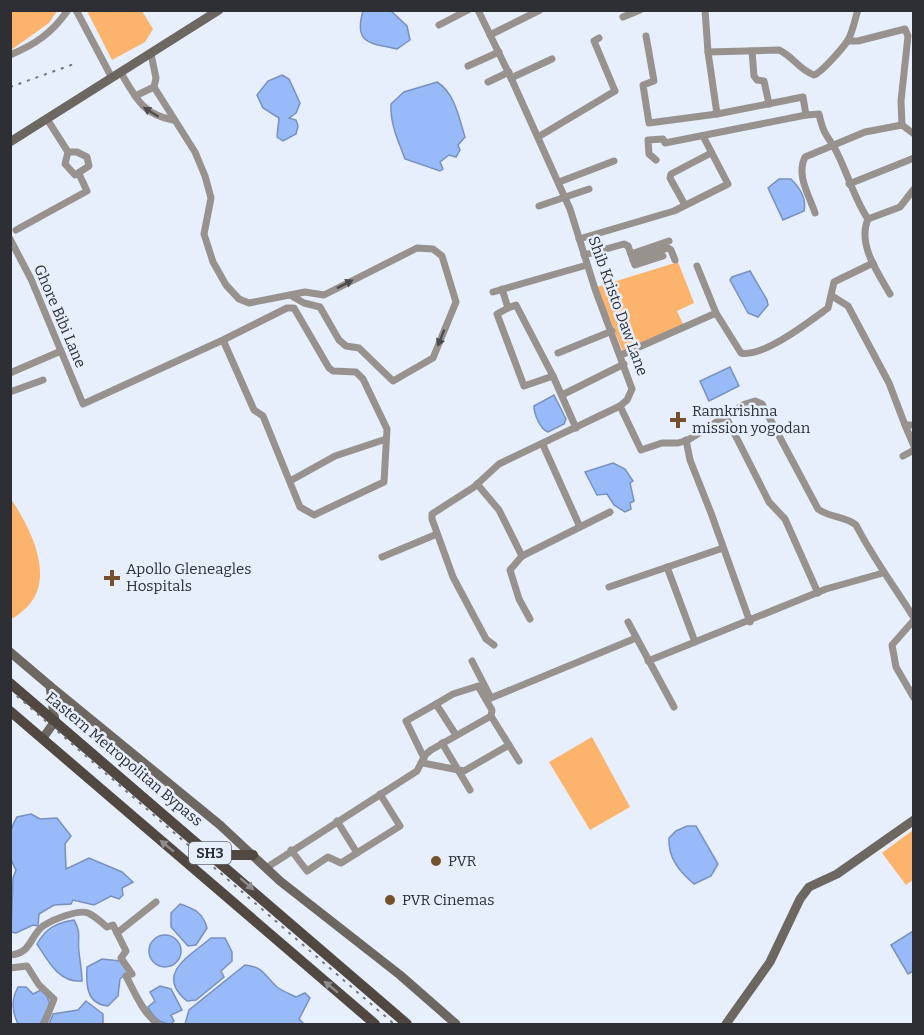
<svg xmlns="http://www.w3.org/2000/svg" width="924" height="1035" font-family="Bitter,serif">
  <rect width="100%" height="100%" fill="#e8effc"/>
  <!-- green -->
  <g fill="#fcb46c">
    <path d="M11,10H57V11L49,23L11,50Z"/>
    <path d="M87,11H142L153,29L145,42L112,60Z"/>
    <path d="M678,262L694,303L677,311L683,324L623,352L597,287Z"/>
    <path d="M11,499C30,527 57,579 26,608C21,612 17,617 11,619Z"/>
    <path d="M592,737L630,807L590,830L549,762Z"/>
    <path d="M913,830V880L906,885L882,853Z"/>
  </g>
  <!-- water -->
  <g fill="#98baf9" stroke="#7890be" stroke-width="1.5">
    <path d="M363,11H391L407,26L410,40L397,49C372,43 353,45 363,11Z"/>
    <path d="M282,75L289,79L300,103L296,113L289,118L296,120L298,126L296,134L283,141L277,137L279,118L263,108L257,95L268,81Z"/>
    <path d="M437,82C455,93 459,118 465,137L458,145L460,150L456,157L449,155L440,162L443,169L440,171L405,159C398,140 390,124 391,104L404,92Z"/>
    <path d="M779,179H791C799,187 807,199 804,211L783,220L768,188Z"/>
    <path d="M750,271L767,300L768,305L758,317L748,313L730,280L732,277Z"/>
    <path d="M730,367L739,386L709,401L700,381Z"/>
    <path d="M554,395L566,419L564,424L548,432C540,429 534,414 534,406Z"/>
    <path d="M613,463L625,469L633,481L630,483L634,501L630,503L631,509L625,512L614,505L607,494L597,495L585,472Z"/>
    <path d="M31,814L40,819L57,818L71,836L65,844L66,869L89,858L122,872L133,882L122,888L123,895L119,899L111,896L94,905L73,900L71,904L54,905L39,914L38,926L33,925L16,933L11,932L13,878L16,870C6,855 8,831 17,817Z"/>
    <path d="M687,826H696L718,864L711,876L694,884C679,871 668,858 669,838L676,831Z"/>
    <path d="M180,904C195,909 203,913 207,928L196,945L188,946L171,927V913Z"/>
    <path d="M74,920C82,933 77,939 79,952C80,962 82,971 82,981C59,983 48,961 37,944C46,928 56,923 74,920Z"/>
    <path d="M913,931V971L908,974L891,945Z"/>
    <circle cx="165" cy="951" r="16"/>
    <path d="M211,938H225L232,952V961L221,971L224,977L196,1000L187,1001C154,974 190,956 211,938Z"/>
    <path d="M102,959L120,961L128,972L120,979L118,996L108,1006C86,1004 86,984 87,967Z"/>
    <path d="M245,965C265,967 264,976 277,987C282,991 290,994 296,997L305,993L310,998L299,1019L304,1024H185L189,1010Z"/>
    <path d="M160,986L171,989L182,1010L171,1015L174,1021L171,1024C160,1024 153,1017 148,1007L155,1001L150,992Z"/>
    <path d="M18,987H26L33,994L41,990L46,994L50,1004L40,1024H18C12,1011 11,1000 18,987Z"/>
    <path d="M86,1001L103,1014V1024H49L53,1014L78,1010Z"/>
  </g>
  <g fill="none" stroke-linecap="round" stroke-linejoin="round">
    <!-- street -->
    <g stroke="#97928e" stroke-width="7">
      <path d="M76,10L112,78"/>
      <path d="M478,10L511,78L570,209L595,289L632,389L627,400L620,406L499,464L474,487L432,514V519L453,577L486,639L494,645"/>
      <path d="M705,10L708,52L717,114"/>
      <path d="M623,17L640,10"/>
      <path d="M439,25L468,10"/>
      <path d="M490,35L540,10"/>
      <path d="M646,36L654,81L643,85L649,123L717,114L803,97L806,115L819,114C823,132 825,133 834,147C847,170 853,197 868,219"/>
      <path d="M849,41H858L905,29L908,36L901,101L902,125"/>
      <path d="M752,51L754,76L757,80L764,81L769,104"/>
      <path d="M708,52L779,50C793,56 799,70 814,75C821,73 846,45 849,38C853,30 855,19 858,10"/>
      <path d="M151,54L156,78L154,87L195,152L205,176L211,198L204,234L213,262L226,285L239,299L249,303L305,292L324,295L417,248L433,249L442,256L456,302L433,358L393,381L359,348L346,346L339,340L320,307L304,303L290,295"/>
      <path d="M10,55C36,44 52,33 68,10"/>
      <path d="M468,66L499,52"/>
      <path d="M121,73C136,98 142,114 173,120"/>
      <path d="M511,78L552,59"/>
      <path d="M488,82L509,72"/>
      <path d="M135,96L154,87"/>
      <path d="M47,119L68,152H77L87,157L89,166L75,175L65,164L68,152"/>
      <path d="M538,137L615,91L594,41L599,38"/>
      <path d="M656,160L649,154L648,140L663,139L665,143L806,115"/>
      <path d="M559,182L614,161"/>
      <path d="M849,184L914,158"/>
      <path d="M685,205L670,178L671,174L711,153"/>
      <path d="M539,206L589,189"/>
      <path d="M815,213C809,195 796,175 805,157L865,132L902,125L914,134"/>
      <path d="M16,230L87,191L79,174"/>
      <path d="M10,239L31,279L83,404L223,340L287,308H294L329,368L333,371L356,372L363,379L387,429L384,482L314,515L300,507L263,416L254,410L223,340"/>
      <path d="M579,239L674,211L728,184L703,136"/>
      <path d="M631,254L669,241"/>
      <path d="M584,255L624,244L628,246L635,265L663,256"/>
      <path d="M633,260L668,248L671,250L675,260"/>
      <path d="M502,289L508,308L497,314L524,386L553,376L576,428"/>
      <path d="M493,292L587,265"/>
      <path d="M890,294C878,273 857,244 868,219L900,207L914,189"/>
      <path d="M832,296L848,306L889,383L905,425H914"/>
      <path d="M508,308L516,305L553,376"/>
      <path d="M716,313L741,353C763,358 810,321 828,308L834,282L873,263"/>
      <path d="M558,353L612,331"/>
      <path d="M621,355L716,313L697,266"/>
      <path d="M10,373L61,351"/>
      <path d="M10,392L43,380"/>
      <path d="M562,395L624,364"/>
      <path d="M620,406L641,450L662,443H678L688,440L745,404L755,401L762,404L818,509C830,518 845,516 856,525C873,558 894,586 914,618"/>
      <path d="M725,415L769,502L785,519L818,593"/>
      <path d="M905,425L914,446"/>
      <path d="M686,440L690,460L711,513L750,622"/>
      <path d="M543,445L580,527"/>
      <path d="M903,456L914,450"/>
      <path d="M290,481L335,456L386,439"/>
      <path d="M477,484L499,510L522,556L510,570L519,599L530,619"/>
      <path d="M522,556L610,512"/>
      <path d="M382,557L437,534"/>
      <path d="M667,567L695,642"/>
      <path d="M609,587L723,548"/>
      <path d="M914,620L892,645L896,667L914,698"/>
      <path d="M628,622L674,707"/>
      <path d="M472,661L491,698L636,638"/>
      <path d="M648,661L826,589L883,573"/>
      <path d="M436,704L453,694L478,686L492,710L491,716"/>
      <path d="M442,743L470,790"/>
      <path d="M509,745L519,761"/>
      <path d="M424,758L406,721L436,704L456,735"/>
      <path d="M337,821L357,853"/>
      <path d="M291,850L307,871L328,857L341,863L400,826L380,794"/>
      <path d="M266,868L417,771L425,755L431,750L491,716L509,745L464,771L423,763"/>
      <path d="M117,933L156,902"/>
      <path d="M10,955C31,954 30,936 43,926C52,920 78,909 88,913C95,916 101,922 107,927L113,925L126,951L121,958L132,974L126,976C135,993 143,1013 158,1024"/>
      <path d="M10,968L27,966L39,985L54,999L44,1024"/>
    </g>
    <!-- secondary -->
    <g stroke="#6d6761" stroke-width="9">
      <path d="M10,142L219,10"/>
      <path d="M10,652L50,686L55,721L43,738"/>
      <path d="M50,686L220,825L280,881L400,975L456,1024"/>
      <path d="M726,1024L770,962L800,899L809,887L837,874L914,820"/>
    </g>
    <!-- primary -->
    <g stroke="#504841" stroke-width="10">
      <path d="M10,683L407,1024"/>
      <path d="M10,711L375,1024"/>
      <path d="M212,855H253"/>
    </g>
    <!-- rail -->
    <g stroke="#72767e" stroke-width="2" stroke-dasharray="3 6" stroke-linecap="butt">
      <path d="M10,87L74,64"/>
      <path d="M10,690L394,1024"/>
    </g>
  </g>
  <!-- one-way arrows -->
  <defs><path id="oneway-solid" d="M-6-.8H1V-3.2L6.5 0L1 3.2V.8H-6Z" transform="scale(1.5)"/></defs>
  <g fill="#4d4d4f">
    <use href="#oneway-solid" transform="translate(151 112) rotate(-148)"/>
    <use href="#oneway-solid" transform="translate(345 284) rotate(-27)"/>
    <use href="#oneway-solid" transform="translate(441 338) rotate(112)"/>
  </g>
  <g fill="#8d8b8c">
    <use href="#oneway-solid" transform="translate(167 846) rotate(-141)"/>
    <use href="#oneway-solid" transform="translate(247 884) rotate(41)"/>
    <use href="#oneway-solid" transform="translate(331 987) rotate(-141)"/>
  </g>
  <!-- markers -->
  <g fill="#75512b" stroke="#e8effc" stroke-width="2">
    <path d="M675 411h6v6h6v6h-6v6h-6v-6h-6v-6h6z"/>
    <path d="M109 569h6v6h6v6h-6v6h-6v-6h-6v-6h6z"/>
    <circle cx="436" cy="861" r="6"/>
    <circle cx="390" cy="900" r="6"/>
  </g>
  <g text-anchor="middle" stroke-width="5" stroke-linejoin="round" paint-order="stroke">
    <!-- shield labels -->
    <rect fill="#e8effc" stroke="#656970" stroke-width="1.5" x="189" y="842" width="42" height="22" rx="4.5"/>
    <g font-size="14" font-weight="bold" fill="#2d2f34">
      <text x="210" y="858">SH3</text>
    </g>
    <!-- street labels -->
    <g font-size="15" fill="#2d2f34" stroke="#e8effc">
      <text transform="translate(618 306) rotate(70)" y="5">Shib Kristo Daw Lane</text>
      <text transform="translate(60 316) rotate(67)" y="5">Ghore Bibi Lane</text>
      <text transform="translate(124 759) rotate(40)" y="5">Eastern Metropolitan Bypass</text>
    </g>
    <!-- poi labels -->
    <g font-size="15" fill="#2d2f34" stroke="#e8effc" text-anchor="start">
      <text x="692" y="416">Ramkrishna<tspan x="692" dy="17">mission yogodan</tspan></text>
      <text x="126" y="574">Apollo Gleneagles<tspan x="126" dy="17">Hospitals</tspan></text>
      <text x="448" y="866">PVR</text>
      <text x="402" y="905">PVR Cinemas</text>
    </g>
  </g>
  <!-- border -->
  <rect width="924" height="1035" fill="none" stroke="#2d2f34" stroke-width="24"/>
</svg>
